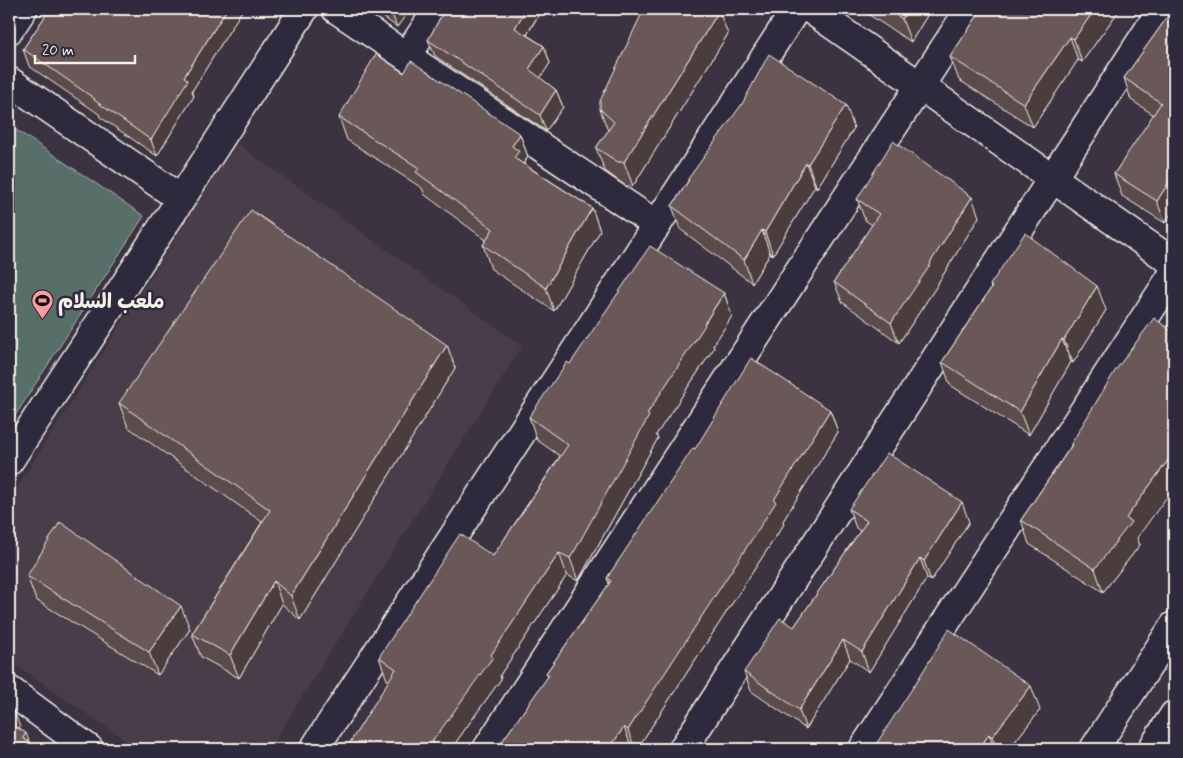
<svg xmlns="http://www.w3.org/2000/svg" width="1183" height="758" font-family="Mynerve,'Playpen Sans Arabic',sans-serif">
  <rect width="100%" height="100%" fill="#3b3342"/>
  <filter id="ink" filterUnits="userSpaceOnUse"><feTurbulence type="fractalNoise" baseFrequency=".02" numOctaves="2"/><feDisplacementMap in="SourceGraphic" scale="10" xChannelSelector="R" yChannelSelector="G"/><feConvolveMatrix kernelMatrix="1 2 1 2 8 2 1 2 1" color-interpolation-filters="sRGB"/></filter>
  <g filter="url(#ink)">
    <!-- built -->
    <path fill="#493e49" d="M236,143L522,346L269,749H138L9,660V500Z"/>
    <!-- garden -->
    <path fill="#586e68" stroke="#a6b0a8" d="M9,125L144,216L9,425Z"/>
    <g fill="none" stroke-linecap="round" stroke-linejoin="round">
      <defs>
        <g id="minor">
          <path d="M336,9L657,225"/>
          <path d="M810,9L1174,263"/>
          <path d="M9,30L23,9"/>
          <path d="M407,56L438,9"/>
          <path d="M9,81L181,199"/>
          <path d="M9,461L181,199L304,9"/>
          <path d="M9,690L89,749"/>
          <path d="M314,749L583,339L796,9"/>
          <path d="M487,749L970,9"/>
          <path d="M683,749L1162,9"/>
          <path d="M863,749L1174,273"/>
        </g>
        <g id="major">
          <path d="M1094,749L1174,626"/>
          <path d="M1152,749L1174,715"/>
        </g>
      </defs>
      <!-- minor casing -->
      <use href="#minor" stroke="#f4f1e8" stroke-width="31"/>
      <!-- major casing -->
      <use href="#major" stroke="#f4f1e8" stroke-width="31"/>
      <!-- minor -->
      <use href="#minor" stroke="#2f2a3d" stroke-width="28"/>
      <!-- major -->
      <use href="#major" stroke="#2f2a3d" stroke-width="28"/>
    </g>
    <!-- wall -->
    <g fill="#5c4c4c" stroke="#f4f1e8">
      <path d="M50,9H243L192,91L194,96L157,156L100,117L99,114L29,66L23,49Z"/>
      <path d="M372,9H410L397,27Z"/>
      <path d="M445,9H542L527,35L544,46L550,63L540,78L556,90L563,107L546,131L435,56L428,40Z"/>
      <path d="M860,9H931L911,42Z"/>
      <path d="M982,9H1120L1082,62L1078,60L1033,127L959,80L950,57Z"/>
      <path d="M1173,9L1165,223L1122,196L1114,174L1154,115L1131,100L1124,78Z"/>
      <path d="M728,34L633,186H626L605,171L596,148L608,131L600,109Z"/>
      <path d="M404,73L520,134L528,157L524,164L592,208L600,231L554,311L491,269L483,245L486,240L425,195L422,188L347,140L339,117Z"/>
      <path d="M854,128L817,188L815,186L773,255L770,254L752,283L680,229L672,206L688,181V179Z"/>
      <path d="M857,199L979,217L938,283V284L899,343L842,302L834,282L872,225L865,220Z"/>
      <path d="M990,285L1106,310L1073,363L1071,362L1029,435L950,385L942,362L991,288Z"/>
      <path d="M724,293L732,316L713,346L714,348L656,435L658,438L582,574L578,581L567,575L500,675L501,679L451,749H346L389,681L387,680L379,657L493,556L560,456L537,440L529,417L570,364Z"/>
      <path d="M447,345L455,368L300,620L282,604L239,678L201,657L192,634L262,522L128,427L119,403Z"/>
      <path d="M830,410L838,432L783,521L784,524L637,749H499L501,746V743L548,677L546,673L609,584L607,578L695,449Z"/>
      <path d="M1071,444L1137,538L1140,545L1103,592L1029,544L1021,520L1071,446Z"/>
      <path d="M849,509L969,522L931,581L927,578L869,672L850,659L806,729L751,691L744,672L794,627L860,531L856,528Z"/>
      <path d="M27,576L190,629L158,675L36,600Z"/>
      <path d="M1040,710L1009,749H873Z"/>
    </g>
    <!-- shaded-wall -->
    <g fill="#4b3e3e" stroke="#f4f1e8">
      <path d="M227,9H243L192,91L194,96L157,156L151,140L184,77Z"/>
      <path d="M390,9H410L397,27Z"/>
      <path d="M526,9H542L521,44L515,28Z"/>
      <path d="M909,9H931L911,42L902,19Z"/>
      <path d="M1095,9H1120L1082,62L1074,39Z"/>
      <path d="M719,11L728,34L633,186L624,162Z"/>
      <path d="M1070,37L1078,60L1033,127L1024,104Z"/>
      <path d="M544,46L550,63L535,86L529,69Z"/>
      <path d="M556,90L563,107L546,131L540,115Z"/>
      <path d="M846,105L854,128L817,188L808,164Z"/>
      <path d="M520,134L528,157L523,164L514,158L512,146Z"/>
      <path d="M806,163L815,186L773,255L765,232Z"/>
      <path d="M1174,174V209L1165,223L1157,201Z"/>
      <path d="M972,197L979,217L938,283V284L899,343L891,323Z"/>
      <path d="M592,208L600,231L554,311L546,288Z"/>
      <path d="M762,230L770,254L752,283L744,260Z"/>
      <path d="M1097,286L1106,310L1073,363L1064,340Z"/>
      <path d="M724,293L732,316L713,346L714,348L656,435L658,438L578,581L570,558L647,414Z"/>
      <path d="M1062,339L1071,362L1029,435L1020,412Z"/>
      <path d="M447,345L455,368L300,620L291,596Z"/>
      <path d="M830,410L838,432L783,521L784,524L637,749H635L628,730Z"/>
      <path d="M1174,452V487L1137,538L1140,545L1103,592L1095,569L1126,518Z"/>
      <path d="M962,502L969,522L931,581L924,561Z"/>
      <path d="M559,553L567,575L500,675L501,679L451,749H433L432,742Z"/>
      <path d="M920,558L927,578L869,672L862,652Z"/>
      <path d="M274,581L282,604L239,678L230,655Z"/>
      <path d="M181,606L190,629L158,675L149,652Z"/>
      <path d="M843,640L850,659L806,729L799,710Z"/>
      <path d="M1031,686L1040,710L1009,749H997L992,737Z"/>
      <path d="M13,709L20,727L11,739L9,733V714Z"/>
      <path d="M624,727L632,749H609Z"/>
      <path d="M26,733L32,749L23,738Z"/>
      <path d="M989,734L994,749H979Z"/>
    </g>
    <!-- building -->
    <g fill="#6b5858" stroke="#f4f1e8">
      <path d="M50,9H227L184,77L188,80L151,140L94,100L95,99L23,49Z"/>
      <path d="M445,9H526L515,28L544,46L529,69L556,90L540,115L428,40Z"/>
      <path d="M644,9H716L719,11L624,162H618L596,148L614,122L600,109V101Z"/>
      <path d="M887,9H909L902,19Z"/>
      <path d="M982,9H1095L1074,39L1070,37L1024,104L950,57Z"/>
      <path d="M1173,9H1174V174L1157,201L1114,174L1161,103L1124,78Z"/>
      <path d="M376,54L404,73L411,61L520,134L512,146L519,151L514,158L592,208L546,288L483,245L493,229L416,172L419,168L339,117Z"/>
      <path d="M769,54L846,105L808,164L806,163L765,232L762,230L744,260L672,206L689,180L688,179L742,104Z"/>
      <path d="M893,141L972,197L930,263L931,264L891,323L834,282L879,214L857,199Z"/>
      <path d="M251,210L447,345L291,596L274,581L230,655L192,634L270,510L119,403Z"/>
      <path d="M1025,233L1097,286L1064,340L1062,339L1020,412L942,362L992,287L990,285Z"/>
      <path d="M650,246L724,293L704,324L705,325L647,414L649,416L574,552L570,558L559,553L491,655L493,657L432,742L436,744L433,749H346L396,669L379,657L460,534L493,556L568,445L529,417L567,362L570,364Z"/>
      <path d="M1154,318L1174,333V452L1126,518L1131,522L1095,569L1021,520L1072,445L1071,444L1115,371Z"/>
      <path d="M751,358L830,410L774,500L776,502L628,730L624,727L609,749H499L502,745L501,743L549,675L546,673L611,581L607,578L693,448L695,449Z"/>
      <path d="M887,453L962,502L924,561L920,558L862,652L843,640L799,710L744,672L780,618L794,627L867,521L849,509Z"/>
      <path d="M60,522L181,606L149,652L27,576Z"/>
      <path d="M949,629L1031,686L992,737L989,734L979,749H873L919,678Z"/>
      <path d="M9,706L13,709L9,714Z"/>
      <path d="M9,723L26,733L23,738L40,749H9Z"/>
    </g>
  </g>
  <!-- icons -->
  <defs>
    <symbol id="stadium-pin" viewBox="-11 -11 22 30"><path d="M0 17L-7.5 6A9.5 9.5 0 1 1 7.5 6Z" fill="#ff9aa2" stroke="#2f2a3d"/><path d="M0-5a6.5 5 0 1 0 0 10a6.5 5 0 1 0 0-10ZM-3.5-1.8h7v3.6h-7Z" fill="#111"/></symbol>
  </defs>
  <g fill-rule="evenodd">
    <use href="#stadium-pin" x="30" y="288" width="25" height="34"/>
  </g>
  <g text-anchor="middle" stroke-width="5" stroke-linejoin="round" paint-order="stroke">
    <!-- poi labels -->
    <g font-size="20" font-weight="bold" fill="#f4f1e8" stroke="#2f2a3d" text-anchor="start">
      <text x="58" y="308">ملعب السلام</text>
    </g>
  </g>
  <!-- margin -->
  <rect width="1183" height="758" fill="none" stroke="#2f2a3d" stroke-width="30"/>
  <rect x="15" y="15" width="1153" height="728" fill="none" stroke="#f4f1e8" stroke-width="2" filter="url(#ink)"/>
  <!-- scale -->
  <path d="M35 55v8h100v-8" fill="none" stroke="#f4f1e8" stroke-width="2.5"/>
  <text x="42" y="55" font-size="15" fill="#f4f1e8" stroke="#2f2a3d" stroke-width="4" paint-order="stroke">20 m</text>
</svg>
